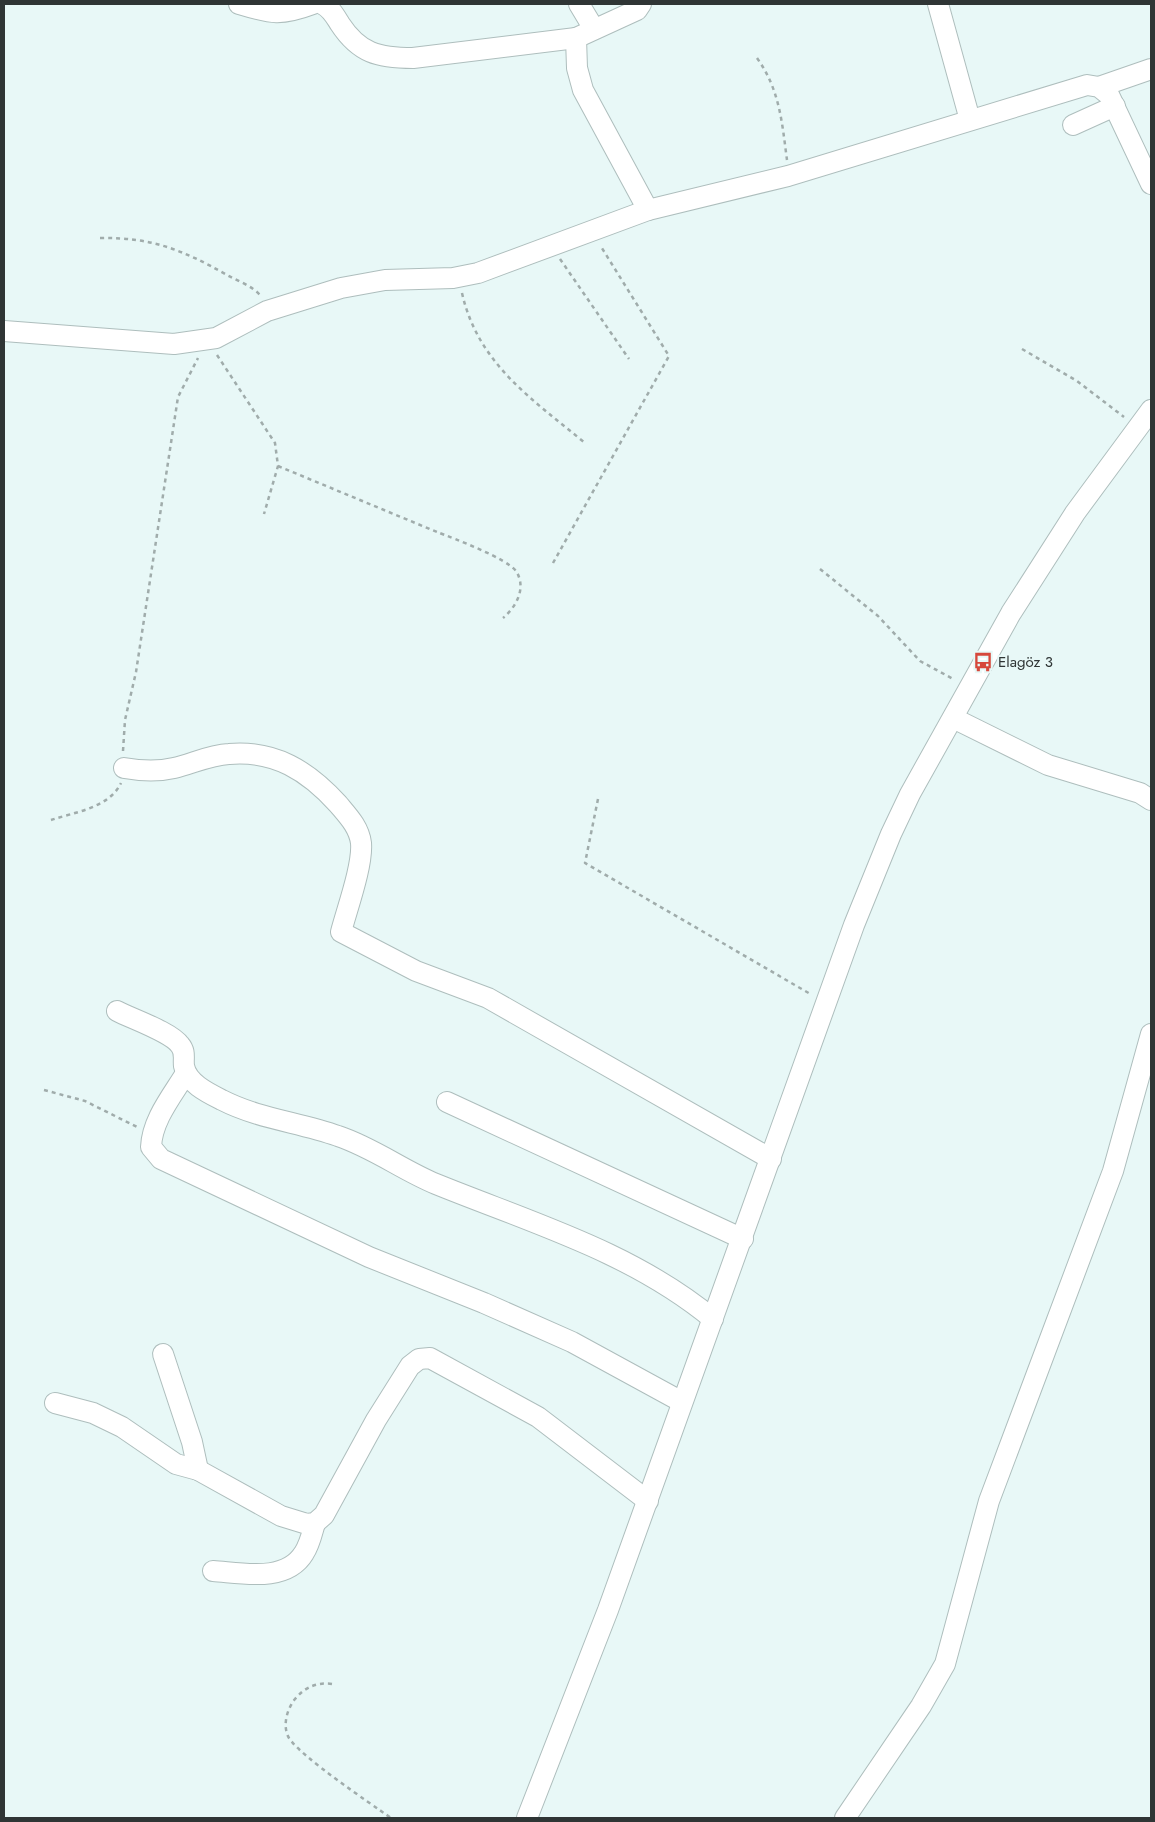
<svg xmlns="http://www.w3.org/2000/svg" width="1155" height="1822" font-family="Jost,sans-serif">
  <rect width="100%" height="100%" fill="#e8f8f7"/>
  <g fill="none" stroke-linecap="round" stroke-linejoin="round">
    <defs>
      <g id="minor">
        <path d="M239,4C272,14 281,16 313,4"/>
        <path d="M322,4C331,8 335,16 340,24C359,53 378,58 413,58L576,38"/>
        <path d="M579,4L594,29"/>
        <path d="M641,4L637,10L576,38L577,68L583,90L648,210"/>
        <path d="M938,4L970,120"/>
        <path d="M1099,87L1151,69"/>
        <path d="M1073,125L1115,106"/>
        <path d="M4,331L174,344L216,338L267,311L341,288L385,280L453,278L478,273L648,210L788,176L1087,85L1099,87L1109,95L1151,184"/>
        <path d="M953,718L1048,765L1140,793L1151,800"/>
        <path d="M124,768C141,771 157,772 174,768C192,764 209,755 229,754C275,750 308,771 338,804C348,816 359,827 361,843C363,865 347,909 341,932L416,971L488,998L771,1159"/>
        <path d="M117,1011C132,1019 171,1032 180,1045C186,1052 183,1058 184,1066C187,1083 208,1093 222,1100C259,1119 299,1122 338,1136C374,1148 402,1170 436,1184C532,1223 632,1252 713,1319"/>
        <path d="M186,1073C172,1096 152,1120 151,1147L161,1159L369,1257L484,1303L572,1342L682,1402"/>
        <path d="M447,1102L743,1239"/>
        <path d="M163,1354L192,1442L198,1470"/>
        <path d="M55,1403L93,1413L122,1427L176,1464L198,1470L281,1516L307,1524L315,1523L324,1515L376,1420L410,1366L419,1359L430,1358L538,1417L648,1501"/>
        <path d="M213,1571C242,1573 286,1583 304,1553C310,1544 312,1533 315,1523"/>
        <path d="M527,1818L608,1610L854,925L891,834L910,794L1011,613L1075,513L1151,410"/>
        <path d="M845,1818L921,1706L945,1664L989,1501L1113,1171L1151,1034"/>
      </g>
    </defs>
    <!-- minor casing -->
    <use href="#minor" stroke="#aebebd" stroke-width="22"/>
    <!-- path -->
    <g stroke="#a0acab" stroke-width="2.5" stroke-dasharray="4 4" stroke-linecap="butt">
      <path d="M757,58C780,90 782,123 787,160"/>
      <path d="M100,238C151,237 183,250 227,275C238,281 252,286 260,295"/>
      <path d="M560,259L629,359"/>
      <path d="M462,293C478,364 532,399 585,443"/>
      <path d="M1022,349L1077,381L1124,417"/>
      <path d="M217,355L275,443L278,466L264,514"/>
      <path d="M278,466C331,488 384,510 437,532C455,539 506,558 516,571C527,588 516,607 503,618"/>
      <path d="M553,563L669,356L600,245"/>
      <path d="M820,569L878,616L920,661L955,680"/>
      <path d="M123,751L125,720L136,672L178,397L198,358"/>
      <path d="M598,799L585,863L812,995"/>
      <path d="M51,820C75,812 109,808 121,783"/>
      <path d="M44,1090L85,1101L137,1127"/>
      <path d="M332,1684C317,1682 305,1687 295,1699C287,1709 282,1726 289,1738C301,1757 370,1803 391,1818"/>
    </g>
    <!-- minor -->
    <use href="#minor" stroke="#fff" stroke-width="20"/>
  </g>
  <!-- icons -->
  <defs>
    <symbol id="bus-bare" viewBox="-9 -9 18 18"><path d="M-5-6H5V4H4V6H2V4H-2V6H-4V4H-5ZM-3.5-4V0h7V-4ZM-3.5 1.2v1.5H-2V1.2ZM2 1.2v1.5H3.5V1.2Z" fill="#d6483c" stroke="#e8f8f7" stroke-width="2.5" paint-order="stroke"/></symbol>
  </defs>
  <g fill-rule="evenodd">
    <use href="#bus-bare" x="969" y="648" width="28" height="28"/>
  </g>
  <g text-anchor="middle" stroke-width="4" stroke-linejoin="round" paint-order="stroke">
    <!-- poi labels -->
    <g font-size="15" fill="#2f3535" stroke="#e8f8f7" text-anchor="start">
      <text x="998" y="667">Elagöz 3</text>
    </g>
  </g>
  <!-- border -->
  <rect width="1155" height="1822" fill="none" stroke="#2f3535" stroke-width="10"/>
</svg>
